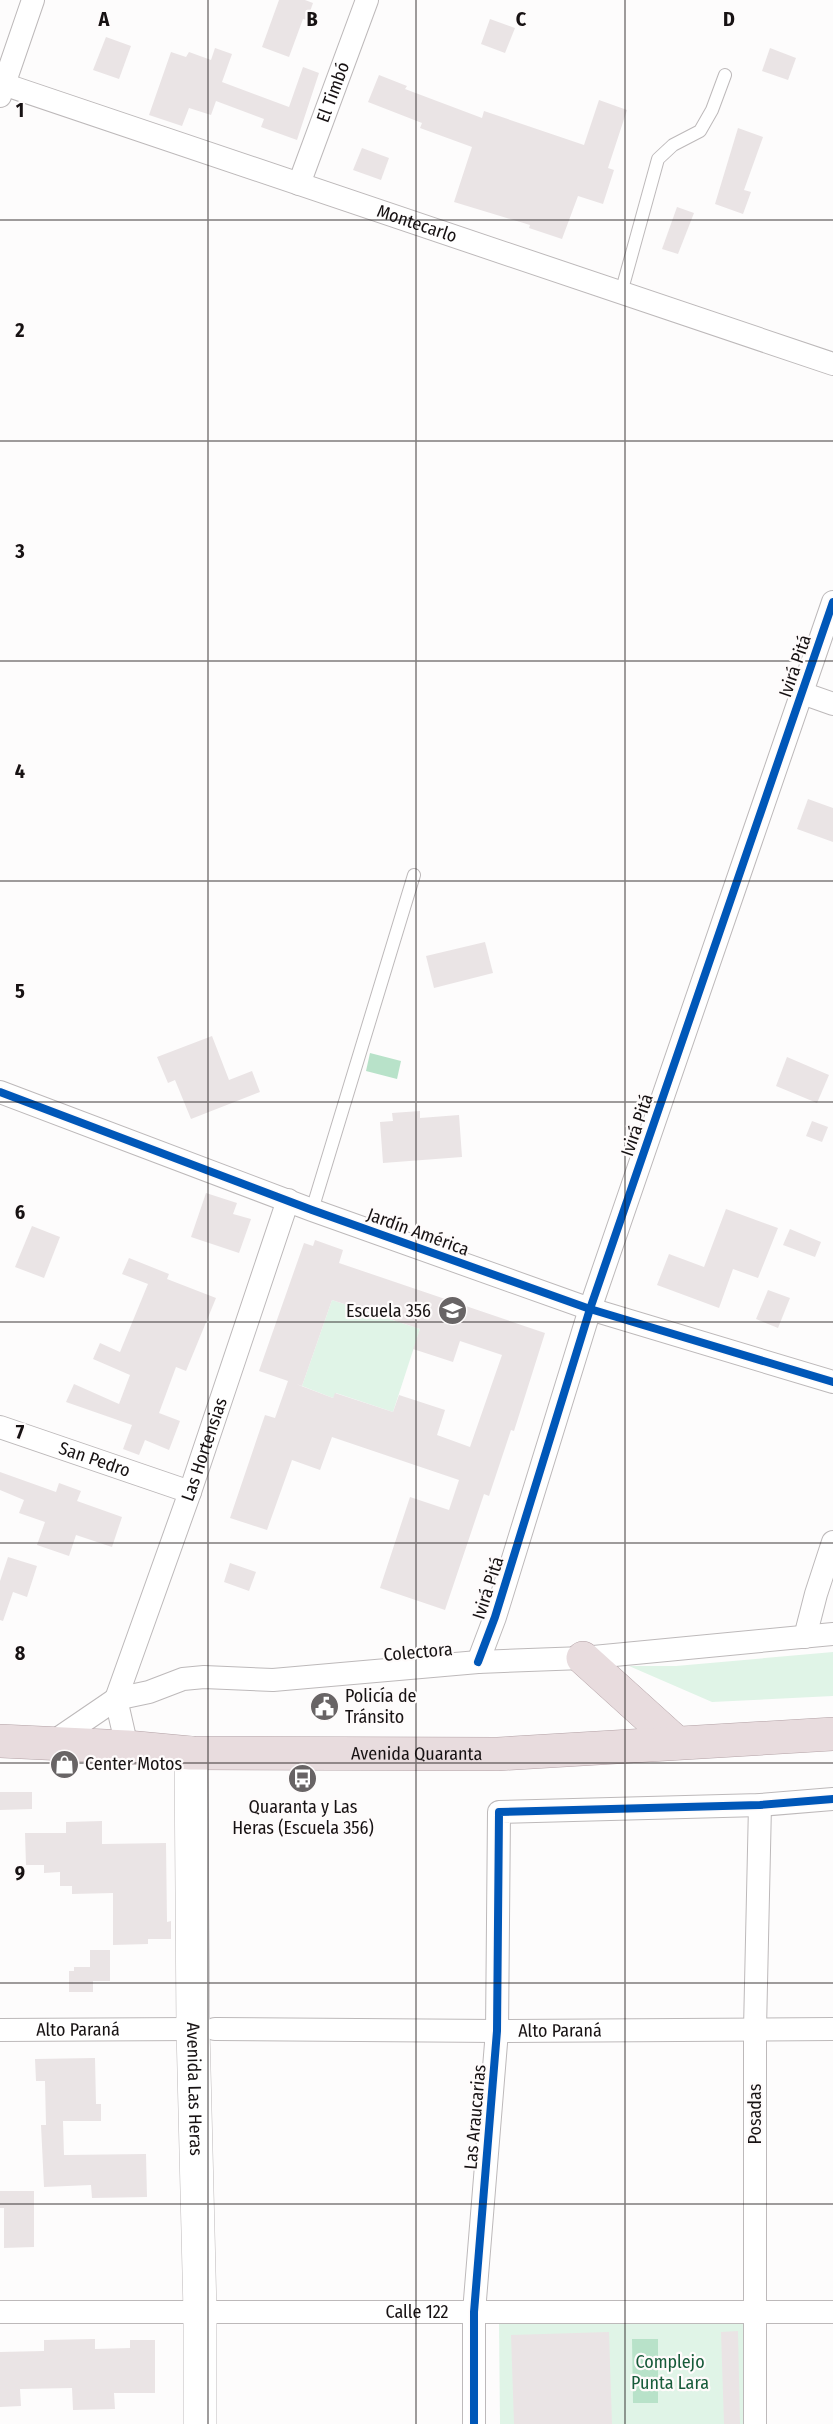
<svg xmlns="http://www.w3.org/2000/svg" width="833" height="2424" font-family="'Fira Sans Condensed',sans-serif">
  <rect width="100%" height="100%" fill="#fdfcfc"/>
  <!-- green -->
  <g fill="#e0f4e7">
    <path d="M332,1300L420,1329L393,1412L336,1393L333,1398L302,1386Z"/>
    <path d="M833,1652V1696L712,1702L629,1666H676Z"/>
    <path d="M745,2319L746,2424H500L499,2321Z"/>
  </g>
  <!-- water -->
  <g fill="#b8e2c9">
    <path d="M370,1053L401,1061L397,1079L366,1071Z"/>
    <path d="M632,2339H658V2403H633Z"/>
  </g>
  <!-- building -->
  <g fill="#eae4e5" fill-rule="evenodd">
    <path d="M279,0H305L313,3L307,20L303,19L289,57L262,47Z"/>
    <path d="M490,19L515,28L505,53L481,44Z"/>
    <path d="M106,37L131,46L119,79L93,70Z"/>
    <path d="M215,48L232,54L222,82L289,107L303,67L319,73L297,140L261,127L264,119L216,101L211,115L189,108L182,126L149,115L171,52L186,57L189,52L211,60Z"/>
    <path d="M770,48L796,58L788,80L762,71Z"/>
    <path d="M379,75L407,86L405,89L482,118L484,111L584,145L599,100L627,110L608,168L614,170L603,204L578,196L562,239L529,228L530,225L454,202L472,147L420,128L422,123L368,102Z"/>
    <path d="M738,128L763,137L744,190L751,192L743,214L715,204Z"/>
    <path d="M362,148L389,158L381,180L353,170Z"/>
    <path d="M677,207L694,213L678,254L662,249Z"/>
    <path d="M808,799L833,808V842L797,829Z"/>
    <path d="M485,942L493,973L434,988L426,956Z"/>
    <path d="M212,1036L229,1080L252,1071L260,1092L191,1119L175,1080L168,1083L157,1057Z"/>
    <path d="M787,1057L829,1075L817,1103L776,1086Z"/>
    <path d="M420,1111V1118L459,1115L462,1157L383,1163L380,1122L393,1121L392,1113Z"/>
    <path d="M812,1121L828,1127L822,1142L806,1136Z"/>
    <path d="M206,1193L237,1203L233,1214L251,1219L239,1253L191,1237Z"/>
    <path d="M726,1209L778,1228L758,1278L733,1269L719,1308L657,1285L669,1254L704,1267Z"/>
    <path d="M32,1226L60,1237L44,1278L15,1267Z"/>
    <path d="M790,1229L821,1242L815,1257L783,1245Z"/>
    <path d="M315,1240L343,1250L339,1263L545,1333L514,1431L511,1430L489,1496L484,1494L445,1610L380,1588L410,1497L449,1510L459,1480L332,1437L320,1470L292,1460L267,1530L230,1518L265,1415L275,1418L288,1381L259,1371L304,1243L313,1246ZM332,1300L420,1329L413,1349L453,1362L460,1341L502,1355L470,1447L437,1435L445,1410L399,1395L393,1412L335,1393L333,1398L296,1384L302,1386Z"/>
    <path d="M129,1258L169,1274L167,1279L216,1298L186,1371L176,1367L159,1413L180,1421L169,1450L145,1440L139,1455L123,1449L132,1425L66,1402L74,1384L119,1404L130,1375L93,1359L100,1343L120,1352L148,1284L122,1274Z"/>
    <path d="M768,1290L790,1298L778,1328L756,1319Z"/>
    <path d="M0,1472L56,1492L59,1483L81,1491L77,1501L122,1517L112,1547L76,1535L69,1556L37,1545L45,1522L19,1513L24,1500L0,1490Z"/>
    <path d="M8,1557L37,1566L27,1597L13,1592L3,1621L0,1620V1581Z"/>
    <path d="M230,1563L256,1572L249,1591L224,1582Z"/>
    <path d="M0,1792H32V1809L0,1810Z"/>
    <path d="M102,1821V1844L166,1843L167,1922L171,1921V1939H148V1944L113,1945V1893L72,1894V1886H60V1872L44,1873V1865H26L25,1833H66V1822Z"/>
    <path d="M90,1950H110V1981H93V1992H69V1971H74V1967H90Z"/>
    <path d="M95,2058L96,2104H101V2121H63L64,2155L146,2154L147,2197L92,2198L91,2185L44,2187L41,2125H46L45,2081H36L35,2059Z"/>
    <path d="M0,2191H34V2247L4,2248V2208H0Z"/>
    <path d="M738,2331L740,2424H724L721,2332Z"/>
    <path d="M609,2332L612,2424H514L511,2335Z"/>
    <path d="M95,2339V2349L130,2348V2340H155V2393H114L115,2409L73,2410L72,2388L20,2389L21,2406L0,2407V2352L44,2351V2340Z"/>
  </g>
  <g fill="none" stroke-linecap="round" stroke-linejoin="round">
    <defs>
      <g id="service">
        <path d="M621,293L658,159L673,145L700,131L712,110L725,75"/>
        <path d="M312,1210L414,875"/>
      </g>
      <g id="minor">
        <path id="s1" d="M0,83L833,364"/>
        <path d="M0,96L33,0"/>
        <path id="s2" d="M299,184L367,0"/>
        <path d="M802,693L833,704"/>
        <path d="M0,1092L312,1210L590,1309L833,1382"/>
        <path id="s3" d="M0,1427L190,1492"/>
        <path d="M805,1637L816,1594L833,1542"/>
        <path d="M478,1662L495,1617L590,1309L833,602"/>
        <path d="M50,1744L116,1699L149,1692L183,1679L204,1677L273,1680L478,1662L583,1658L833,1634"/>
        <path id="s4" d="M127,1747L116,1699L190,1492L288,1200"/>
        <path id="s5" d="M215,2029L497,2031L833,2029"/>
        <path id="s6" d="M0,2030L193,2029"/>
        <path id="s7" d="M0,2312H833"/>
        <path d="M474,2424V2312L497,2031L499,1812L760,1805L833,1799"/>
        <path d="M755,2424V2029L760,1805"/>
      </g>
      <g id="secondary">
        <path id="s8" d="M191,1753L193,2029L200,2312V2424"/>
      </g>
      <g id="trunk">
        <path d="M583,1658L677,1743"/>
        <path id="s9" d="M0,1741L127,1747L191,1753L498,1754L833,1734"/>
      </g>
    </defs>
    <!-- service casing -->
    <use href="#service" stroke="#bdb9ba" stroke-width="14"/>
    <!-- minor casing -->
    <use href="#minor" stroke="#bdb9ba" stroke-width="24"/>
    <!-- secondary casing -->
    <use href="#secondary" stroke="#bdb9ba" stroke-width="34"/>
    <!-- trunk casing -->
    <use href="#trunk" stroke="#b3a2a6" stroke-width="34"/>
    <!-- service -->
    <use href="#service" stroke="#fff" stroke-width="12"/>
    <!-- minor -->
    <use href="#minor" stroke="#fff" stroke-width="22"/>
    <!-- secondary -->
    <use href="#secondary" stroke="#fff" stroke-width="33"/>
    <!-- trunk -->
    <use href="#trunk" stroke="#e8dcde" stroke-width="33"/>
    <defs>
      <g id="cycleway">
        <path d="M0,1092L312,1210L590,1309L833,1382"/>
        <path d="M478,1662L495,1617L590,1309L833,602"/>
        <path d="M474,2424V2312L497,2031L499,1812L760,1805L833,1799"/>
      </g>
    </defs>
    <!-- cycleway casing -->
    <use href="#cycleway" stroke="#fefbfb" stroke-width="11"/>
    <!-- cycleway -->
    <use href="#cycleway" stroke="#0057b8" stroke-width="8"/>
  </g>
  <!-- grid -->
  <path fill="none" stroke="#171213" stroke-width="1.5" stroke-opacity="0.55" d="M208,0V2424M416,0V2424M625,0V2424M0,220H833M0,441H833M0,661H833M0,881H833M0,1102H833M0,1322H833M0,1543H833M0,1763H833M0,1983H833M0,2204H833"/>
  <!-- icons -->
  <defs>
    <symbol id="school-disc" viewBox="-11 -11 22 22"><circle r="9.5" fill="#686465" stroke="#fefbfb"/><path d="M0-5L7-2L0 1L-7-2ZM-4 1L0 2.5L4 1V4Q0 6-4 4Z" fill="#fff"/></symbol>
    <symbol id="civic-disc" viewBox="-11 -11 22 22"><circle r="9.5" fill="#686465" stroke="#fefbfb"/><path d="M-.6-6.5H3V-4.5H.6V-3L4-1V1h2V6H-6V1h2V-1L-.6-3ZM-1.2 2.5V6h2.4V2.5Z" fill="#fff"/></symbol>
    <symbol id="shop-disc" viewBox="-11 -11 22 22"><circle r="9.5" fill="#686465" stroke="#fefbfb"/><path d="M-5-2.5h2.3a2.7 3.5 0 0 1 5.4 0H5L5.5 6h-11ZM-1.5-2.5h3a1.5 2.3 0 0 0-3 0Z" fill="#fff"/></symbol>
    <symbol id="bus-disc" viewBox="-11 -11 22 22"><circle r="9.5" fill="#686465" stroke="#fefbfb"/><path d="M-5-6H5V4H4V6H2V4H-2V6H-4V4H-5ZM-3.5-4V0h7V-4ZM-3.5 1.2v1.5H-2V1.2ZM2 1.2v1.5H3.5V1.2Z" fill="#fff"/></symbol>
  </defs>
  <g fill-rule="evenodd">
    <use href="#school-disc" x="436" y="1294" width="33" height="33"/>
    <use href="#civic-disc" x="308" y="1690" width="33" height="33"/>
    <use href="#shop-disc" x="48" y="1748" width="33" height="33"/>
    <use href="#bus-disc" x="286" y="1762" width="33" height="33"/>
  </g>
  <g text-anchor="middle" stroke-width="4.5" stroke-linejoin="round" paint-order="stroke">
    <!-- street labels -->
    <g font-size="18" fill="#171213" stroke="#fefbfb">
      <text dy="6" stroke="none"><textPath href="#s2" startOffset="98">El Timbó</textPath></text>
      <text dy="6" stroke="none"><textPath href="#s1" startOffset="440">Montecarlo</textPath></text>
      <text transform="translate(795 666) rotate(-71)" y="6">Ivirá Pitá</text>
      <text transform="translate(637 1125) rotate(-71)" y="6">Ivirá Pitá</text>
      <text transform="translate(418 1232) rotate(20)" y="6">Jardín América</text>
      <text dy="6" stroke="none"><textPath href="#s4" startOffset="314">Las Hortensias</textPath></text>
      <text dy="6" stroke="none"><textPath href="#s3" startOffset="100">San Pedro</textPath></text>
      <text transform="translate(488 1588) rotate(-72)" y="6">Ivirá Pitá</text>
      <text transform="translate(418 1652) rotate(-5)" y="6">Colectora</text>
      <text dy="6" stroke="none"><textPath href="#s9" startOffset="417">Avenida Quaranta</textPath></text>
      <text dy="6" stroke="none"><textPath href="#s6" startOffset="78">Alto Paraná</textPath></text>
      <text dy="6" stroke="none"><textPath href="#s5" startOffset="345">Alto Paraná</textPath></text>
      <text dy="6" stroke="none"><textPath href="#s8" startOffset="336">Avenida Las Heras</textPath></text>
      <text transform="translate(755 2114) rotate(-90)" y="6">Posadas</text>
      <text transform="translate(475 2117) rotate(-85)" y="6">Las Araucarias</text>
      <text dy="6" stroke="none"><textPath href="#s7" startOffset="417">Calle 122</textPath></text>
    </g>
    <!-- poi labels -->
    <g font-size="18" fill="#171213" stroke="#fefbfb" text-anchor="start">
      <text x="431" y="1317" text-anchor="end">Escuela 356</text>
      <text x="345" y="1702">Policía de<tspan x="345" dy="21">Tránsito</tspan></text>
      <text x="85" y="1770">Center Motos</text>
      <text x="303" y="1813" text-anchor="middle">Quaranta y Las<tspan x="303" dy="21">Heras (Escuela 356)</tspan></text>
    </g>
    <!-- park labels -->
    <g font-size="18" fill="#175b3a" stroke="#fefbfb">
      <text x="670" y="2368">Complejo<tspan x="670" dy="21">Punta Lara</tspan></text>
    </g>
  </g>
  <g font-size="20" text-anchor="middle" font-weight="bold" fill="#171213" stroke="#fefbfb" stroke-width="4.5" stroke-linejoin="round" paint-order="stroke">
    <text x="104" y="26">A</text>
    <text x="312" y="26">B</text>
    <text x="521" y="26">C</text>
    <text x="729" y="26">D</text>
    <text x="20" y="117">1</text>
    <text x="20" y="337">2</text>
    <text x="20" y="558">3</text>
    <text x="20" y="778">4</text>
    <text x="20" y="998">5</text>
    <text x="20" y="1219">6</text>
    <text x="20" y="1439">7</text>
    <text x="20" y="1660">8</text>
    <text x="20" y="1880">9</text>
  </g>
</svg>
